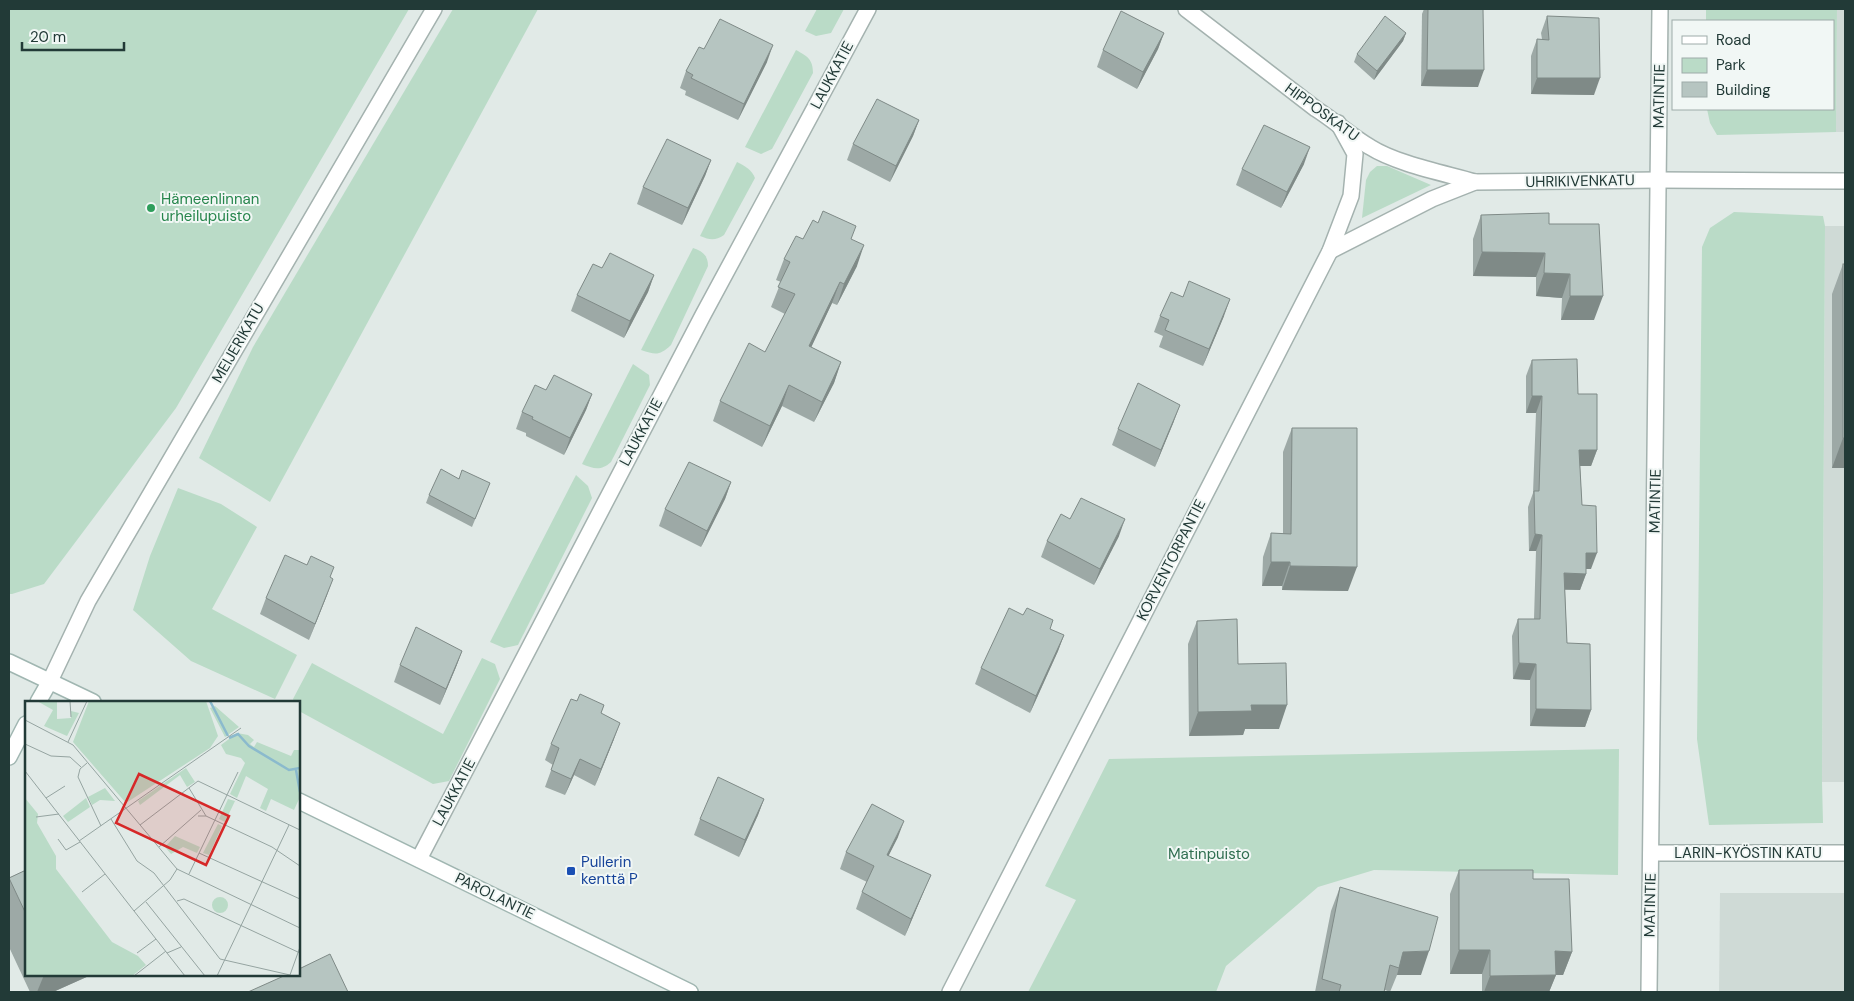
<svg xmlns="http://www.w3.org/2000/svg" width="1854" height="1001" font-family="'DM Sans',sans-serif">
  <rect width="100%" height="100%" fill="#e1eae7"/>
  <!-- built -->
  <g fill="#cfdad6">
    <path d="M1837,9H1845V132H1836Z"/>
    <path d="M1825,226H1845V782H1822Z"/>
    <path d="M1720,893H1845V992H1719Z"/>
  </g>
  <!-- green -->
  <g fill="#badbc7">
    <path d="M9,9H409L176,408L44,584L12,594H9Z"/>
    <path d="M453,9H538L270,502L199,458L253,347Z"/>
    <path d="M817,9H844L831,33L816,36L805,31Z"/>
    <path d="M1706,9H1837L1836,132L1717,135L1710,123L1707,109H1833V21H1706Z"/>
    <path d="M796,50C807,56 813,59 813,73L772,149L761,154L745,147Z"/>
    <path d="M737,162C745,166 752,170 755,178L724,235C715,241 710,240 700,236Z"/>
    <path d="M1377,166H1387L1431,185L1362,218L1366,180L1370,172Z"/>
    <path d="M1734,212L1823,216L1825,226L1822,782L1823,823L1709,825L1697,739L1702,247L1710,228Z"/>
    <path d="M693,248C703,251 708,256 708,266L671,345C659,356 656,355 641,350Z"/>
    <path d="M633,364L649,375L650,385L611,462C601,471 594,469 582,464Z"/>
    <path d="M576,475L588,486L592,498L518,645L504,648L490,642Z"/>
    <path d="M178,488L221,504L257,527L212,609L297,655L275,699L191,661L133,610L150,556Z"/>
    <path d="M482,658L495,664L500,679L449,781L433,784L299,711V702H294L293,699L312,663L443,734Z"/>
    <path d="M1619,749L1618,875L1374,870L1318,887L1226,966L1216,992H1028L1076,900L1045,886L1109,759Z"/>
  </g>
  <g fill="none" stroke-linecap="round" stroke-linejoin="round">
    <defs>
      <g id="street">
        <path d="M1186,9L1316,109C1335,121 1351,136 1370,147C1397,164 1444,173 1475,182"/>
        <path d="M1330,251L1432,199L1475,182L1658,180L1845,181"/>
        <path d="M50,681L88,601L434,9"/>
        <path d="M1651,853H1845"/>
        <path d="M419,859L703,315L868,9"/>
        <path d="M950,992L1330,251L1351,196L1355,154L1338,123"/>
        <path d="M1649,992L1660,9"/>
      </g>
      <g id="secondary">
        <path d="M9,662L93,702"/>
        <path d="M38,702L50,681"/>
        <path d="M9,757L26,724"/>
        <path d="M299,801L690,992"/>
      </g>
    </defs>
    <!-- street casing -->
    <use href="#street" stroke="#a4b2af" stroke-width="18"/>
    <!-- secondary casing -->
    <use href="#secondary" stroke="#a0b6b1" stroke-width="18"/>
    <!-- street -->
    <use href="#street" stroke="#fff" stroke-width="15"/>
    <!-- secondary -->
    <use href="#secondary" stroke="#fff" stroke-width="15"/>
  </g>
  <!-- wall -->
  <g fill="#9da9a6">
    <path d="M1424,9H1483L1478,87L1421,86L1422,14Z"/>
    <path d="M1547,16L1594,95L1531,94V56L1537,39H1542L1541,33Z"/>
    <path d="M1164,33L1158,49L1137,89L1097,67L1103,50Z"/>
    <path d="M1406,33L1403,41L1374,80L1354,62L1357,54Z"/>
    <path d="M704,49L767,62L738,120L685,95L686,91L680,88L686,71Z"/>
    <path d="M919,120L913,136L890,182L847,160L853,144Z"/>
    <path d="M711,160L705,176L682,225L637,204L643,187Z"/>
    <path d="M1304,164L1281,208L1236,185L1242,169Z"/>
    <path d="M1481,215L1549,224L1594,320H1561L1562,298L1536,296V277L1473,276V239Z"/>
    <path d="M803,239H851L857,266L837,305L832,303L811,347L841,362L834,383L814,422L782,406L762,447L713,421L720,401L765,352L785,314L771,307L781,282L776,280L784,259Z"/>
    <path d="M1843,264H1845V733H1844V468H1832V294Z"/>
    <path d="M602,268L654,275L648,292L624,338L571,311L577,295Z"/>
    <path d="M1160,316H1224L1203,366L1159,347L1163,336L1154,332Z"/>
    <path d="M1532,360L1578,394L1597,450L1591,466H1580L1582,505L1591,569H1586V574L1580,590H1565L1567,643L1591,710L1585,727L1530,726V680L1513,679L1512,636L1518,619H1534L1536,551H1529L1528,507L1533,493L1536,413H1526V376Z"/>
    <path d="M546,390L592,394L586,410L564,455L526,436V433L516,429L522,412Z"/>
    <path d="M1174,421L1155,467L1112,445L1118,429Z"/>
    <path d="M1292,428L1348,591L1282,590V586H1262L1263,557L1271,533L1283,534V452Z"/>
    <path d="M459,478L490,483L472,527L426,503L429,495Z"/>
    <path d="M731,482L725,499L701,547L659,526L665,509Z"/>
    <path d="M1070,519L1119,536L1094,585L1041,557L1047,541Z"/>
    <path d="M307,565L330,577L327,595L309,640L260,614L266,598Z"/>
    <path d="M1197,621L1238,664L1279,729H1245L1243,735L1189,736L1188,644Z"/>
    <path d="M1064,635L1058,651L1030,713L975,684L981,668Z"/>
    <path d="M462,651L456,667L440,705L394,682L400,665Z"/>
    <path d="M577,701L604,705L601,713L614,739L595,786L574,775L565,795L545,787L553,765L545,760L551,744Z"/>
    <path d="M764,799L758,815L739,857L694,835L700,819Z"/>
    <path d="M898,837L888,856L924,891L905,936L856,909L862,892L867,882L840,869L846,852Z"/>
    <path d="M26,870V975H91L53,992H30L9,947V878Z"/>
    <path d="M1459,870L1533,879L1572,952L1563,975H1556L1549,992H1482V974H1450V894Z"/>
    <path d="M1340,887L1421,975H1397L1390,992L1385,990L1384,992H1315L1331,911Z"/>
  </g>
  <!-- shaded-wall -->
  <g fill="#7f8a87">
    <path d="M1164,33L1158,49L1137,89L1143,72Z"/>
    <path d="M1406,33L1403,41L1374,80L1377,71Z"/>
    <path d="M773,45L767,62L738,120L744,104Z"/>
    <path d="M1427,70H1484L1478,87L1421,86Z"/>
    <path d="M1537,78H1600L1594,95L1531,94Z"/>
    <path d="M919,120L913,136L890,182L896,166Z"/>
    <path d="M1310,147L1304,164L1281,208L1287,192Z"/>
    <path d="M711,160L705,176L682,225L688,208Z"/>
    <path d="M864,245L857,266L837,305L844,284Z"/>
    <path d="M1482,252L1545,253L1536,277L1473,276Z"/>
    <path d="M1544,273L1570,274L1562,298L1536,296Z"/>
    <path d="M654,275L648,292L624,338L630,321Z"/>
    <path d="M840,282L832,303L802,367L809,346Z"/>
    <path d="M1570,296H1603L1594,320H1561Z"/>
    <path d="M1230,299L1224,316L1203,366L1209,349Z"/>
    <path d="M841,362L834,383L814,422L822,402Z"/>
    <path d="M789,385L782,406L762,447L770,426Z"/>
    <path d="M592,394L586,410L564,455L570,438Z"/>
    <path d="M1532,396H1542L1536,413H1526Z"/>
    <path d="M1180,405L1174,421L1155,467L1161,450Z"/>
    <path d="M1843,438H1845V466L1844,468H1832Z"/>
    <path d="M1579,450H1597L1591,466H1573Z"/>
    <path d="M731,482L725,499L701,547L707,531Z"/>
    <path d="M1125,519L1119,536L1094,585L1100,569Z"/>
    <path d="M1535,534L1542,535L1536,551H1529Z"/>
    <path d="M1586,553H1597L1591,569H1580Z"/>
    <path d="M1271,562H1290L1282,586H1262Z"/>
    <path d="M1290,566L1357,567L1348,591L1282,590Z"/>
    <path d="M1564,573L1586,574L1580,590L1558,589Z"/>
    <path d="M333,579L327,595L309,640L315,624Z"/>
    <path d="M1064,635L1058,651L1030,713L1036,696Z"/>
    <path d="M462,651L456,667L440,705L446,689Z"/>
    <path d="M1519,663L1536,664L1530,680L1513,679Z"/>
    <path d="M1251,705H1287L1279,729H1245L1243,735L1189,736L1198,712Z"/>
    <path d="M1536,709L1591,710L1585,727L1530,726Z"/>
    <path d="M620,723L614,739L595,786L601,769Z"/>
    <path d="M580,759L574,775L565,795L571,779Z"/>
    <path d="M764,799L758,815L739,857L745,840Z"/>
    <path d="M904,821L898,837L881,871L887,855Z"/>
    <path d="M931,875L924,891L905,936L911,919Z"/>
    <path d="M1459,950H1490L1482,974H1450Z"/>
    <path d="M1429,951L1421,975H1397L1403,952Z"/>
    <path d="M1555,951L1572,952L1563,975H1556L1549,992H1484L1490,976Z"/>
    <path d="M44,975H91L53,992H37Z"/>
  </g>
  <!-- building -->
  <g fill="#b6c5c1" stroke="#7f8a87">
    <path d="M1428,9H1483L1484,70H1427Z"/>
    <path d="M1121,11L1164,33L1143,72L1103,50Z"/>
    <path d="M1385,16L1406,33L1377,71L1357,54Z"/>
    <path d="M1547,16L1599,18L1600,78H1537V39L1549,40Z"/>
    <path d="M720,19L773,45L744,104L691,78L693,75L686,71L699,47L704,49Z"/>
    <path d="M877,99L919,120L896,166L853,144Z"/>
    <path d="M1264,125L1310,147L1287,192L1242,169Z"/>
    <path d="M667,139L711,160L688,208L643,187Z"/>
    <path d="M823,211L856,226L851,239L864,245L844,284L840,282L809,346L841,362L822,402L789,385L770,426L720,401L749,343L765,352L795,294L778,287L790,262L784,259L796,236L803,239L813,220L818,223Z"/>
    <path d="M1549,213V224H1599L1603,296H1570V274L1544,273L1545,253L1482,252L1481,215Z"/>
    <path d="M610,253L654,275L630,321L577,295L593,264L602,268Z"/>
    <rect x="1843" y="264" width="2" height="174"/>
    <path d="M1189,281L1230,299L1209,349L1165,330L1169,320L1160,316L1171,292L1183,297Z"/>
    <path d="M1577,359L1578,394H1597V450H1579L1582,505L1596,506L1597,553H1586V574L1564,573L1567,643L1590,644L1591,710L1536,709V664L1519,663L1518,619H1540L1542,535L1535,534L1534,491H1539L1542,396H1532V360Z"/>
    <path d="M554,375L592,394L570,438L532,419L533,417L522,412L535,385L546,390Z"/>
    <path d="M1138,383L1180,405L1161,450L1118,429Z"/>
    <path d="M1292,428H1357V567L1290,566V562H1271V533L1291,534Z"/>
    <path d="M689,462L731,482L707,531L665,509Z"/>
    <path d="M441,469L459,479L462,470L490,483L475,519L429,495Z"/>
    <path d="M1081,498L1125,519L1100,569L1047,541L1061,514L1070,519Z"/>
    <path d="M285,555L307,565L311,556L334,567L330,577L333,579L315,624L266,598Z"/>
    <path d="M1009,608L1023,615L1027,608L1053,620L1050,629L1064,635L1036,696L981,668Z"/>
    <path d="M1237,619L1238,664L1286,663L1287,705H1251L1252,711L1198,712L1197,621Z"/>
    <path d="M416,627L462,651L446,689L400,665Z"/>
    <path d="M580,694L604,705L601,713L620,723L601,769L580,759L571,779L551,770L559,748L551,744L571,699L577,701Z"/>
    <path d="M718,777L764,799L745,840L700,819Z"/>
    <path d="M872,804L904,821L887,855L931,875L911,919L862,892L874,866L846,852Z"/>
    <path d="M26,870V914L9,878Z"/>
    <path d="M1459,870H1533V879H1569L1572,952L1555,951L1556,975L1490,976V950H1459Z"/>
    <path d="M1340,887L1438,917L1429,951L1403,952L1399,968L1390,965L1384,992H1339L1341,985L1322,979Z"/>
    <path d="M330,954L348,992H248L286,975H299V969Z"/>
  </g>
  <!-- markers -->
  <circle fill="#2e9e5b" stroke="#f1f7f5" stroke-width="2" cx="151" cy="208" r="5"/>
  <rect fill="#1a4fb4" stroke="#f1f7f5" stroke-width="2" x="566" y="866" width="10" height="10" rx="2.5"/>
  <g text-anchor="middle" stroke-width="4" stroke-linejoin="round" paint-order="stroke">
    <!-- street labels -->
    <g font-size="15" fill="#223a37" stroke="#f1f7f5">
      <text transform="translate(832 75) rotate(-62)" y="5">LAUKKATIE</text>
      <text transform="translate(1659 96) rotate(-89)" y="5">MATINTIE</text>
      <text transform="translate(1322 112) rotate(36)" y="5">HIPPOSKATU</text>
      <text transform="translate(1580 181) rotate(-1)" y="5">UHRIKIVENKATU</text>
      <text transform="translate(238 343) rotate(-60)" y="5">MEIJERIKATU</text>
      <text transform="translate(641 432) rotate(-62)" y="5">LAUKKATIE</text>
      <text transform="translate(1655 501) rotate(-89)" y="5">MATINTIE</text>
      <text transform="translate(1171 560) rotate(-63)" y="5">KORVENTORPANTIE</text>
      <text transform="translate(454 792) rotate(-62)" y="5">LAUKKATIE</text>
      <text x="1748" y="858">LARIN-KYÖSTIN KATU</text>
      <text transform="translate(495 896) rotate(26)" y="5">PAROLANTIE</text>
      <text transform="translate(1650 905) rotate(-89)" y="5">MATINTIE</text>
    </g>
    <!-- leisure labels -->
    <g font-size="15" fill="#27864d" stroke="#f1f7f5" text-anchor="start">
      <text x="161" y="204">Hämeenlinnan<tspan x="161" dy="17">urheilupuisto</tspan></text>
    </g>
    <!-- park labels -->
    <g font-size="15" fill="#2f6e50" stroke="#f1f7f5">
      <text x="1209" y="859">Matinpuisto</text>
    </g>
    <!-- transit labels -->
    <g font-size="15" fill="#164399" stroke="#f1f7f5" text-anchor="start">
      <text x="581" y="867">Pullerin<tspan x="581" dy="17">kenttä P</tspan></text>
    </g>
  </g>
  <!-- overview -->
  <g transform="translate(25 701)">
    <rect width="275" height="275" fill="#e1eae7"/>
    <path d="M12,0H32V18L46,17V10L54,12L42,35L19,25L28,9ZM64,0H181L193,35L185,47L101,102L48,41ZM190,5L214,26L200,36L185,7ZM212,32L223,34L229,39L225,43L229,46L232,41L266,55L269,49H274L275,96L269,109L246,98L241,110L235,107L243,88L221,75L212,97L205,93L220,62L216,57L201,53L196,44ZM161,67L170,81L162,86L155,74L115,104L113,100ZM80,87L90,100L75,99L67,104L63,96ZM0,97L13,113L12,122L31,155V168L87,241L113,255L121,264L107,275H0ZM61,97L65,106L43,121L38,115ZM203,98L210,100L200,121L194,118ZM193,123L197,125L184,154L178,152ZM150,135L175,146L172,152L158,146L146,153L140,146ZM187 204a8 8 0 1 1 16 0a8 8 0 1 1-16 0Z" fill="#badbc7"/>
    <path fill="none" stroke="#8bbacd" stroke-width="2.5" d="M185,0L203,35M204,37L213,33L224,45L264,69L275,67M271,69L275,91"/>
    <path fill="none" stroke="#95a4a1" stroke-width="1" d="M45,0L46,16M0,19L48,44L152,168L275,227M43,41L62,0M0,43L26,55L45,56L56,66M62,62L55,68L53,76L76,125M0,70L109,210M164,87L181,115M21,97L40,85M173,115H181L247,146L275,165M11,116L34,113M86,118L112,160L129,172L195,258L265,274M115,124L173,80L275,129M33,138L41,149L55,141M54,140L216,27M134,146L176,109M174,152L275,198M152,168L145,179L109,210L160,275M164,173L213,71M57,191L80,173M152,200L159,198L275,252M121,201L180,275M112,252L131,238M142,252L156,246M265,274L275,246M109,275L141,250M192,275L264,124"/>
    <path fill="#d62828" fill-opacity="0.15" stroke="#d62828" stroke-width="2.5" d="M114,73L204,115L181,164L91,122Z"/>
    <rect width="275" height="275" fill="none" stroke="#223a37" stroke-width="2.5"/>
  </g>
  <!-- border -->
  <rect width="1854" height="1001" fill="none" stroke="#223a37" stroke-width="20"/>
  <!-- legend -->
  <rect x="1672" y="20" width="162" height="90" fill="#f1f7f5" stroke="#9eaba9"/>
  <rect x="1682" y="36" width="25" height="8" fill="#ffffff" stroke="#9eaba9"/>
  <text x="1716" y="45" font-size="15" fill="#223a37">Road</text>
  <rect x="1682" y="58" width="25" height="15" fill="#badbc7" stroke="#9eaba9"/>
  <text x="1716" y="70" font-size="15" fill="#223a37">Park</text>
  <rect x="1682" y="82" width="25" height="15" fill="#b6c5c1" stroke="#9eaba9"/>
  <text x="1716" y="95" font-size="15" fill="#223a37">Building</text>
  <!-- scale -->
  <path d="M22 42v8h102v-8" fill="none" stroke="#223a37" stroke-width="2.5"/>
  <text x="30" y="42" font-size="15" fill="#223a37" stroke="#f1f7f5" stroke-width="4" paint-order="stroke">20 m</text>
</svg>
